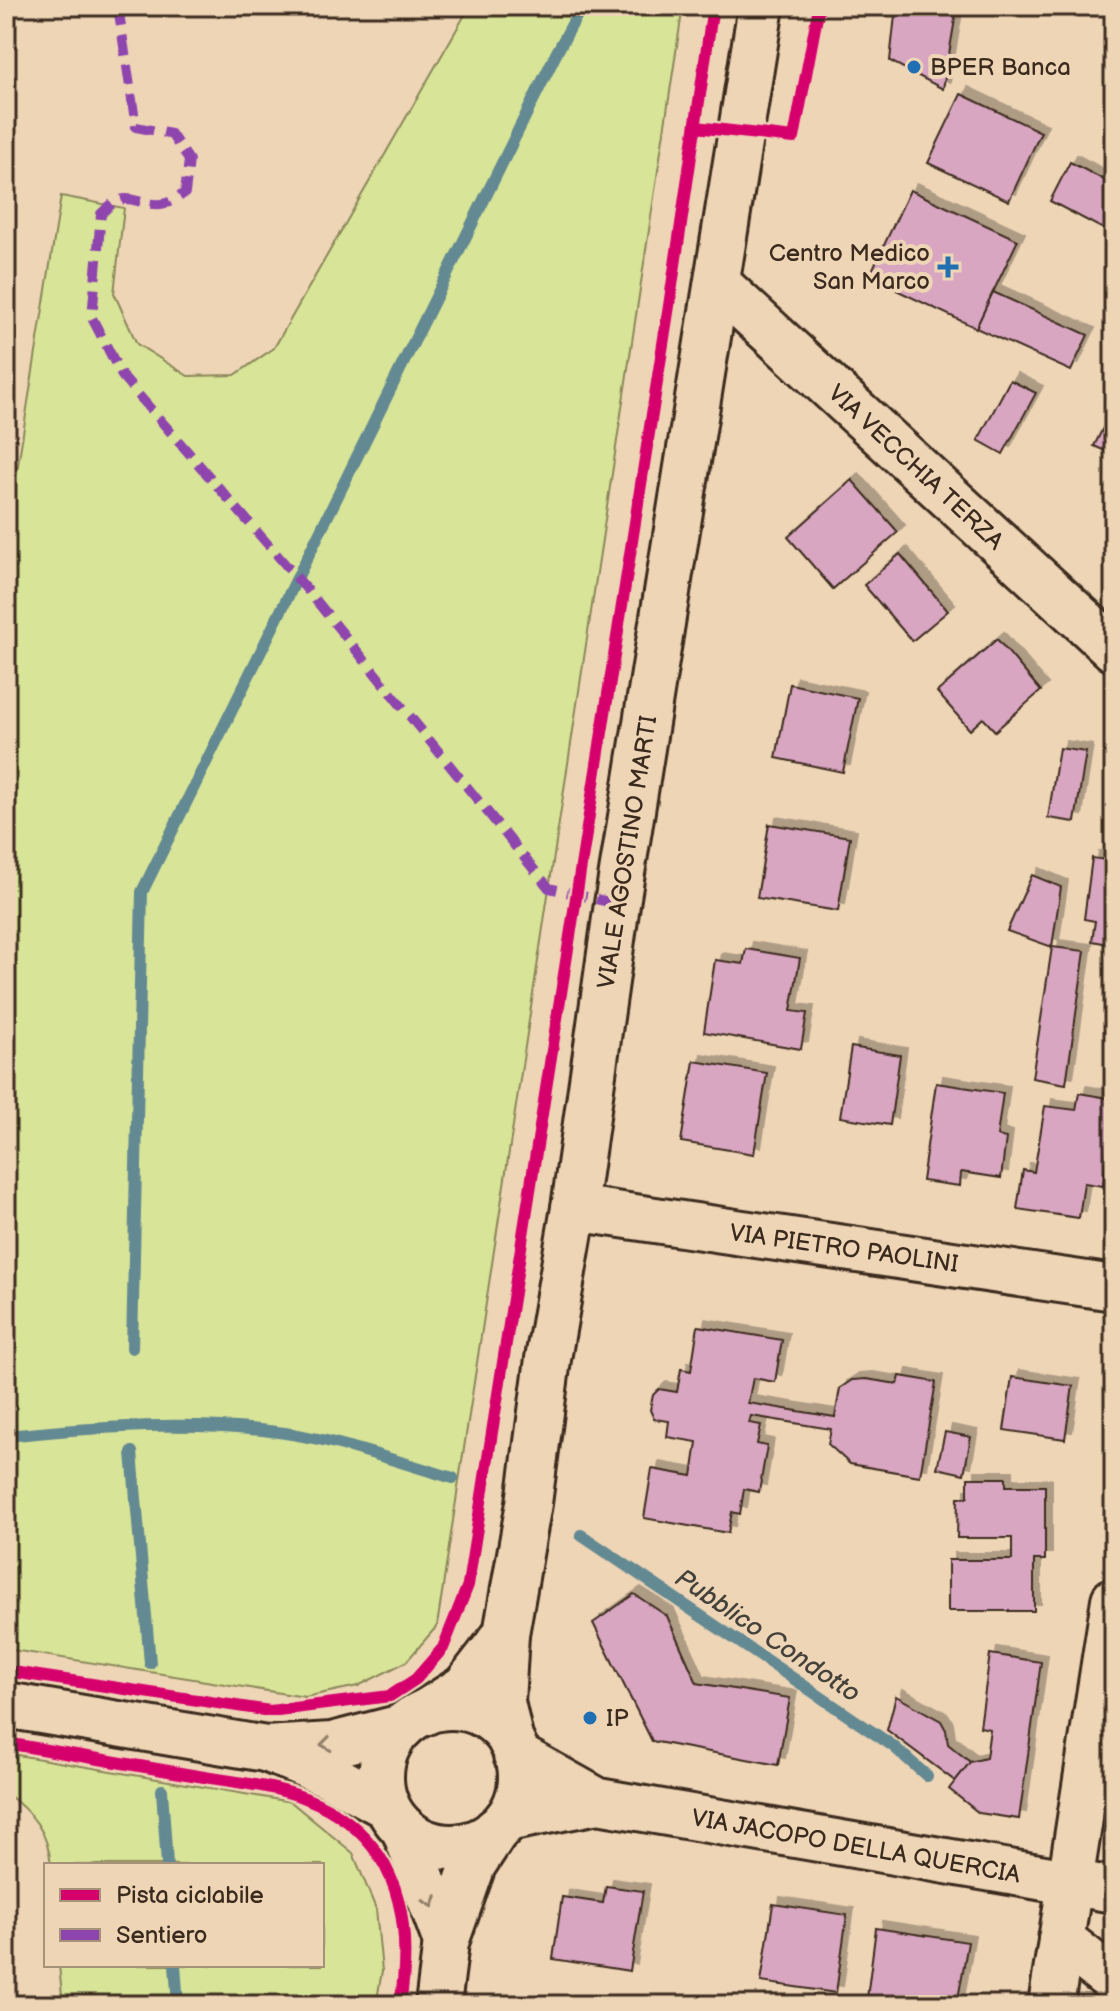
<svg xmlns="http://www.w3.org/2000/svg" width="1120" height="2011" font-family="'Balsamiq Sans',sans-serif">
  <defs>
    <filter id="shadow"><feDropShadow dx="7" dy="-7" stdDeviation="0" flood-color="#0004"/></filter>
  </defs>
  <rect width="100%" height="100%" fill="#eed5b6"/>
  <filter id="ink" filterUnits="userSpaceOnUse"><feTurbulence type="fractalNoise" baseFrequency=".0125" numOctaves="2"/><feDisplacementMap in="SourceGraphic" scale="16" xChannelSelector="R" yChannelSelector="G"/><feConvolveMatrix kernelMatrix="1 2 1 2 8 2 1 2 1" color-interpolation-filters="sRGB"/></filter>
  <g filter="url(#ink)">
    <!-- green -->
    <g fill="#d8e497" stroke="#8a875a" stroke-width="2">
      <path d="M470,6H683L437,1626L406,1662L358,1686L305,1697L6,1649V540L61,196L124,208L114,293L137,344L188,376L235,375L274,348Z"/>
      <path d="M6,1753L291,1802L353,1853L376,1909L382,1971L376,2005H63L59,1965H322V1865H51C48,1831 33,1814 6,1793Z"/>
    </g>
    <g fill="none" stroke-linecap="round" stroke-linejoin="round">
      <!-- stream -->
      <g stroke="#648992" stroke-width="12">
        <path d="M132,1348L142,892L557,52L582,6"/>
        <path d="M6,1436C105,1426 219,1418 318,1439C363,1449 408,1465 453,1478"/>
        <path d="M132,1452L150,1663"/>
        <path d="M581,1535L893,1746L927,1776"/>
        <path d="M162,1790L167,1865"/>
        <path d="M175,1965L178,2005"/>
      </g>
    </g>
    <!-- building -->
    <g fill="#d9a6c2" stroke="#3b2a1e" stroke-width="2" filter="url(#shadow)">
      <path d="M896,6L957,8L943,89L890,61Z"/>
      <path d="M961,94L1041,132L1009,201L928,163Z"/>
      <path d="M1070,162L1114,185V213L1105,230L1050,201Z"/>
      <path d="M910,190L1018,240L976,328L869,277Z"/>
      <path d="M993,292L1088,335L1071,371L976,328Z"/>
      <path d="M1010,380L1036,393L1003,454L978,440Z"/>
      <path d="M1106,422L1114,426V455L1094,446Z"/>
      <path d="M852,480L898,532L833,589L788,537Z"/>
      <path d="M900,554L948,611L912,641L864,585Z"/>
      <path d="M997,639L1041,691L995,731L983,718L970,730L937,692Z"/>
      <path d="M790,684L858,698L843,772L776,758Z"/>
      <path d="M1059,748L1086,752L1075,822L1048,818Z"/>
      <path d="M769,824L850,837L838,911L757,898Z"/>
      <path d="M1092,858L1114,861V945L1092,941L1095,921L1084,919Z"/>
      <path d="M1032,875L1061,887L1052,947L1007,931Z"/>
      <path d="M1052,947L1085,951L1066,1084L1032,1078Z"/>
      <path d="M746,949L800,958L791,1011L807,1013L801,1049L704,1032L715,960L743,964Z"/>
      <path d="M851,1047L900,1055L890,1125L840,1117Z"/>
      <path d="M694,1061L767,1073L754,1154L681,1142Z"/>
      <path d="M936,1083L1003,1093L997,1136L1006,1138L1001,1178L961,1172L960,1186L922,1181Z"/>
      <path d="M1079,1093L1114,1099L1103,1186L1084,1183L1079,1218L1017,1209L1023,1170L1034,1172L1045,1106L1076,1110Z"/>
      <path d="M698,1326L782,1340L775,1382L753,1378L748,1403L835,1417L840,1388L852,1380L866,1379L898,1384L900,1376L936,1382L920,1476L850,1464L828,1444L831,1429L751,1416L749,1423L761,1425L757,1444L767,1446L759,1492L744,1489L740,1514L732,1512L728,1533L644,1518L652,1469L692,1476L697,1442L667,1437L669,1421L654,1419L650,1410L653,1395L659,1389L677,1392L681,1369L691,1371Z"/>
      <path d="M1012,1377L1073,1386L1065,1439L1004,1430Z"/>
      <path d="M945,1432L971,1437L964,1474L937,1468Z"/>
      <path d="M968,1478H1006V1486H1045V1560H1034V1611H948V1560H1012V1538H957L958,1497H968Z"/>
      <path d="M634,1594L667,1616L697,1683L790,1698L778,1765L652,1741L593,1623Z"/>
      <path d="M990,1654L1041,1662L1019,1819L979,1813L949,1789L970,1762L986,1758L990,1729L980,1727Z"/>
      <path d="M896,1696L941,1721L946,1730L948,1744L970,1762L955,1781L887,1730Z"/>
      <path d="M606,1886L643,1891L630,1971L553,1959L562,1897L603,1903Z"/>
      <path d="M773,1904L847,1915L836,1993L761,1982Z"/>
      <path d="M876,1928L968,1942L957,2005H913L867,1998Z"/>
    </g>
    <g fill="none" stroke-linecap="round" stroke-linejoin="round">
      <defs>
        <g id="minor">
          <path d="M718,284L1114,649"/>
          <path d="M574,1208L1114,1288"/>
          <path d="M6,1705L266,1749"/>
          <path d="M598,1801L1114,1890"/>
          <path d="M386,1806L327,1774L266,1749L332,1745L402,1727"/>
          <path d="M507,1819L598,1801L516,1755"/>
          <path d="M1061,1939L1114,1981"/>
          <path d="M1051,2005L1114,1600"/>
        </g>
        <g id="primary">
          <path d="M506,1634L529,1503L548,1359L574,1208L617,904L761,6"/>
          <circle cx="451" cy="1777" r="70"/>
          <path d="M424,1713L465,1687L506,1634L502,1702L511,1742"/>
          <path d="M404,1829L446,1942L473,1865L496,1830"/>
          <path d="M438,2005L446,1942"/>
        </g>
      </defs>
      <!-- minor casing -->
      <use href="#minor" stroke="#3b2a1e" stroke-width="50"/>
      <!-- primary casing -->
      <use href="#primary" stroke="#3b2a1e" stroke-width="50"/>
      <!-- minor -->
      <use href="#minor" stroke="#eed5b6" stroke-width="44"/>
      <!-- primary -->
      <use href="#primary" stroke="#eed5b6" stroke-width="44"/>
      <!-- quiet -->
      <path stroke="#8e44ad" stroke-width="10" stroke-dasharray="20 10" stroke-linecap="butt" d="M118,6L136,127L171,134L189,160L185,193C178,197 169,204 161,204C133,206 127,186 101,214L92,318L122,376L310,593L549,888L617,904"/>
      <defs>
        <g id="cycleway">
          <path d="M696,127L794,138L819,6"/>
          <path d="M6,1671L270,1711L390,1696L416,1679L443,1648L468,1585L669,306L713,6"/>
          <path d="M6,1743C66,1753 126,1764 186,1774C225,1781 268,1784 305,1798C398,1835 414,1917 400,2005"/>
        </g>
      </defs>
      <!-- cycleway casing -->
      <use href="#cycleway" stroke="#eed5b6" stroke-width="17"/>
      <!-- cycleway -->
      <use href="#cycleway" stroke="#d6006c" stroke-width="12"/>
    </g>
    <!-- one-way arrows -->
    <defs><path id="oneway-chevron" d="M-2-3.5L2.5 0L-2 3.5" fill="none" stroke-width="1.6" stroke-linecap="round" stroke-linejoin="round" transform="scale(2)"/></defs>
    <g stroke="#94806a">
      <use href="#oneway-chevron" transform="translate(326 1744) rotate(173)"/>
      <use href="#oneway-chevron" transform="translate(431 1902) rotate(70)"/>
    </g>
  </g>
  <!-- markers -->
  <g fill="#1f6fb2" stroke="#eed5b6" stroke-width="3">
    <circle cx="914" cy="67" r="8"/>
    <path d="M944 255h8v8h8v8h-8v8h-8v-8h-8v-8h8z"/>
    <circle cx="590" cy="1718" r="8"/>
  </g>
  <g text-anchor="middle" stroke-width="8" stroke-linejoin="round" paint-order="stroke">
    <!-- poi labels -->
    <g font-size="24" fill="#3b2a1e" stroke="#eed5b6" text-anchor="start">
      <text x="930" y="75">BPER Banca</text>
      <text x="930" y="261" text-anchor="end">Centro Medico<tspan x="930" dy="28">San Marco</tspan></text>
      <text x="606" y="1726">IP</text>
    </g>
    <!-- street labels -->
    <g font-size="24" fill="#3b2a1e" stroke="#eed5b6">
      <text transform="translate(916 467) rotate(43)" y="8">VIA VECCHIA TERZA</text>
      <text transform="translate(627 852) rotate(-81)" y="8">VIALE AGOSTINO MARTI</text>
      <text transform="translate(844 1248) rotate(8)" y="8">VIA PIETRO PAOLINI</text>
      <text transform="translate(856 1846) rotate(10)" y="8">VIA JACOPO DELLA QUERCIA</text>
    </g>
    <!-- water labels -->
    <g font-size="26" font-style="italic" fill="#45423b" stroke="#eed5b6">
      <text transform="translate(768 1635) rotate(34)" y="9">Pubblico Condotto</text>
    </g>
  </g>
  <!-- margin -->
  <rect width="1120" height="2011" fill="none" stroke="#eed5b6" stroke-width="32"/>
  <rect x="16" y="16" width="1088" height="1979" fill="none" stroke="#3b2a1e" stroke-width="3" filter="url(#ink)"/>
  <!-- legend -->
  <rect x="44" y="1863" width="280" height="104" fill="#eed5b6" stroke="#a69179" stroke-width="2"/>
  <rect x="60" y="1889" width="40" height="12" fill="#d6006c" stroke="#a69179" stroke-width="2"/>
  <text x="116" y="1903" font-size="24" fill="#3b2a1e">Pista ciclabile</text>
  <rect x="60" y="1929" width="40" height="12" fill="#8e44ad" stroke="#a69179" stroke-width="2"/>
  <text x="116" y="1943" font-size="24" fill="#3b2a1e">Sentiero</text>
</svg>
